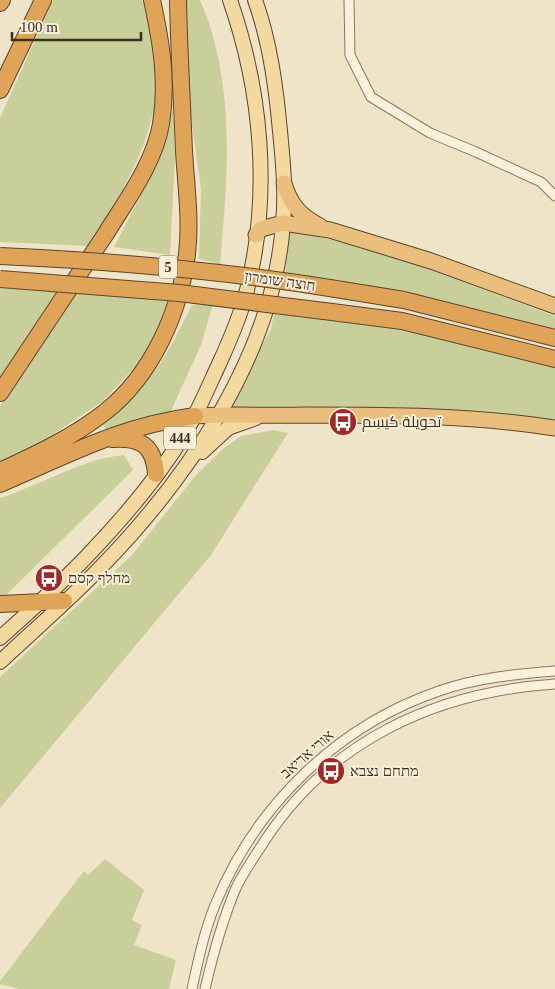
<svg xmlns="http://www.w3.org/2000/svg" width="555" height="989" font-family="'Times New Roman',Cairo,Heebo,serif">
  <rect width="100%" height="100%" fill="#f0e4c8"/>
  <!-- green -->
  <g fill="#c9cf9b">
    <path d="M53,0H142C148,17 155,37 157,55C162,131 127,184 89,246L0,242V118Z"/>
    <path d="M185,0H200C236,83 228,176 220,264L199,259L201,189L190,110Z"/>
    <path d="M173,108L175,158L170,255L114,247L157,164Z"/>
    <path d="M289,230L377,250L555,316V331L285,274Z"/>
    <path d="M0,287L63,288L0,380Z"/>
    <path d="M77,291L171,302L153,348L103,401L49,437L0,462V406Z"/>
    <path d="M213,304L201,345L170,413L136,420L107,430L100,422C113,410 129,400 141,387C164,364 177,334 192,305Z"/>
    <path d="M274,313L397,326L555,366V423L226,411L271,329Z"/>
    <path d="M274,430L288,433L211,555L0,808V677L132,555L196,475L224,448L241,436Z"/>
    <path d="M124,455L133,470L0,601V498C41,485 81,459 124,455Z"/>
    <path d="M105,859L144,890L132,920L142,925L134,945L176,960L169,989H19L0,984V981L84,871L88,875Z"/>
  </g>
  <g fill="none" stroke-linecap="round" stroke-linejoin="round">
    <defs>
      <g id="minor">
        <path d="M349,0L350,55L371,97L430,133L476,152L541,182L555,196"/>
        <path d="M192,989C198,961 204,932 215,905C256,805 337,726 439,691C476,678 516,674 555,671"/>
        <path d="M205,989C213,954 222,921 236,888C243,873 253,859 262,845C328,741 435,692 555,684"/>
      </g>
      <g id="primary">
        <path d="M202,452L228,428L256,418"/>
        <path d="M0,638C30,611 62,583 90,553C129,512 169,465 195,415C204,398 211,381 219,364C230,340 241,315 247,290C271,195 262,92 230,0"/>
        <path d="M0,662C33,631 68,601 100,568C189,477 274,353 283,223C286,192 283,162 280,131C276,87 270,42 255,0"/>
      </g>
      <g id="trunk">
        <path d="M284,183C290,204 300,216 320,226"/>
        <path d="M256,235L261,229L283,223L330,230L431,261L555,306"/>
        <path d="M195,416C232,414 268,416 305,415C389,415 472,415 555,428"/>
      </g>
      <g id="motorway">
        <path d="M0,3L2,0"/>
        <path d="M0,90L43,0"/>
        <path d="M336,289L404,300L555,338"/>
        <path d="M332,312L402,321L555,359"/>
        <path d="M0,393C35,340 70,288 105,235C126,201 154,164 161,124C168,81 161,41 152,0"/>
        <path d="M112,439C140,437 154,445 156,474"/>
        <path d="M0,471C37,454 73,437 105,412C152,375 180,312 187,254C191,220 186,185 184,151C182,101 179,50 178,0"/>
        <path d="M0,484C68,455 120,426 195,416"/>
        <path d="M0,604L64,601"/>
      </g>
    </defs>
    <!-- minor casing -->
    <use href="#minor" stroke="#8d765c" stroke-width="11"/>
    <!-- primary casing -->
    <use href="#primary" stroke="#5b4430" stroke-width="16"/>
    <!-- trunk casing -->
    <use href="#trunk" stroke="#5b4430" stroke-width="17"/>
    <!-- motorway casing -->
    <use href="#motorway" stroke="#5b4430" stroke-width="18"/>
    <!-- minor -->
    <use href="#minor" stroke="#faf1dc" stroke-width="9"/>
    <!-- primary -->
    <use href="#primary" stroke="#f3d9a0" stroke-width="14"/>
    <!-- trunk -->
    <use href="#trunk" stroke="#eabe7c" stroke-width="15"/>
    <!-- motorway -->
    <use href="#motorway" stroke="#e0a458" stroke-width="16"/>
    <defs>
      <g id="motorway-bridge">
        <path d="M0,256C113,261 225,271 336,289"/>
        <path d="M0,279L179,293L332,312"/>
      </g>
    </defs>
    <!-- motorway-bridge casing -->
    <use href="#motorway-bridge" stroke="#5b4430" stroke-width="18" stroke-linecap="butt"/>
    <!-- motorway-bridge -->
    <use href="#motorway-bridge" stroke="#e0a458" stroke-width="16"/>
  </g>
  <!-- icons -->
  <defs>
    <symbol id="bus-disc" viewBox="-11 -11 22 22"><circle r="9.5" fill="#9e2a2b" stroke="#f7eed8"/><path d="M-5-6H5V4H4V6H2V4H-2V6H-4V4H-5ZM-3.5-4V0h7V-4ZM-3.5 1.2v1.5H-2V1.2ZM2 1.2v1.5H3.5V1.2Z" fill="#fff"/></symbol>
  </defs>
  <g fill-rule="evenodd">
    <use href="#bus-disc" x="327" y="406" width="32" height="32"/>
    <use href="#bus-disc" x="33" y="562" width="32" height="32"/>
    <use href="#bus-disc" x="315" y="755" width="32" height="32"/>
  </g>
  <g text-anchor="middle" stroke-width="4" stroke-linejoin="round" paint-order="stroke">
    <!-- shield labels -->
    <g fill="#f7eed8" stroke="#756857" stroke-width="1">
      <rect x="159" y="255.5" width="18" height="23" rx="4"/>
      <rect x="164" y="426.5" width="32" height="23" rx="4"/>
    </g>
    <g font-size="14" font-weight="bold" fill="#3d2e20">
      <text x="168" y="272">5</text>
      <text x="180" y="443">444</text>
    </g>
    <!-- street labels -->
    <g font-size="15" fill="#3d2e20" stroke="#f7eed8">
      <text transform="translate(280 281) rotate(8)" y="5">חוצה שומרון</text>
      <text transform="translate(307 754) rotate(-41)" y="5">אורי אריאב</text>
    </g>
    <!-- poi labels -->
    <g font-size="15" fill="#3d2e20" stroke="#f7eed8" text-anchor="start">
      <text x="362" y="427">تحويلة كيسِم</text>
      <text x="68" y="583">מחלף קסם</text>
      <text x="350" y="776">מתחם נצבא</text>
    </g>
  </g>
  <!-- scale -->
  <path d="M12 32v8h129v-8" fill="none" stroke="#3d2e20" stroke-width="2.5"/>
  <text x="20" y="32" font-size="15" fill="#3d2e20" stroke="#f7eed8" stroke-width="4" paint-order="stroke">100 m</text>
</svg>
